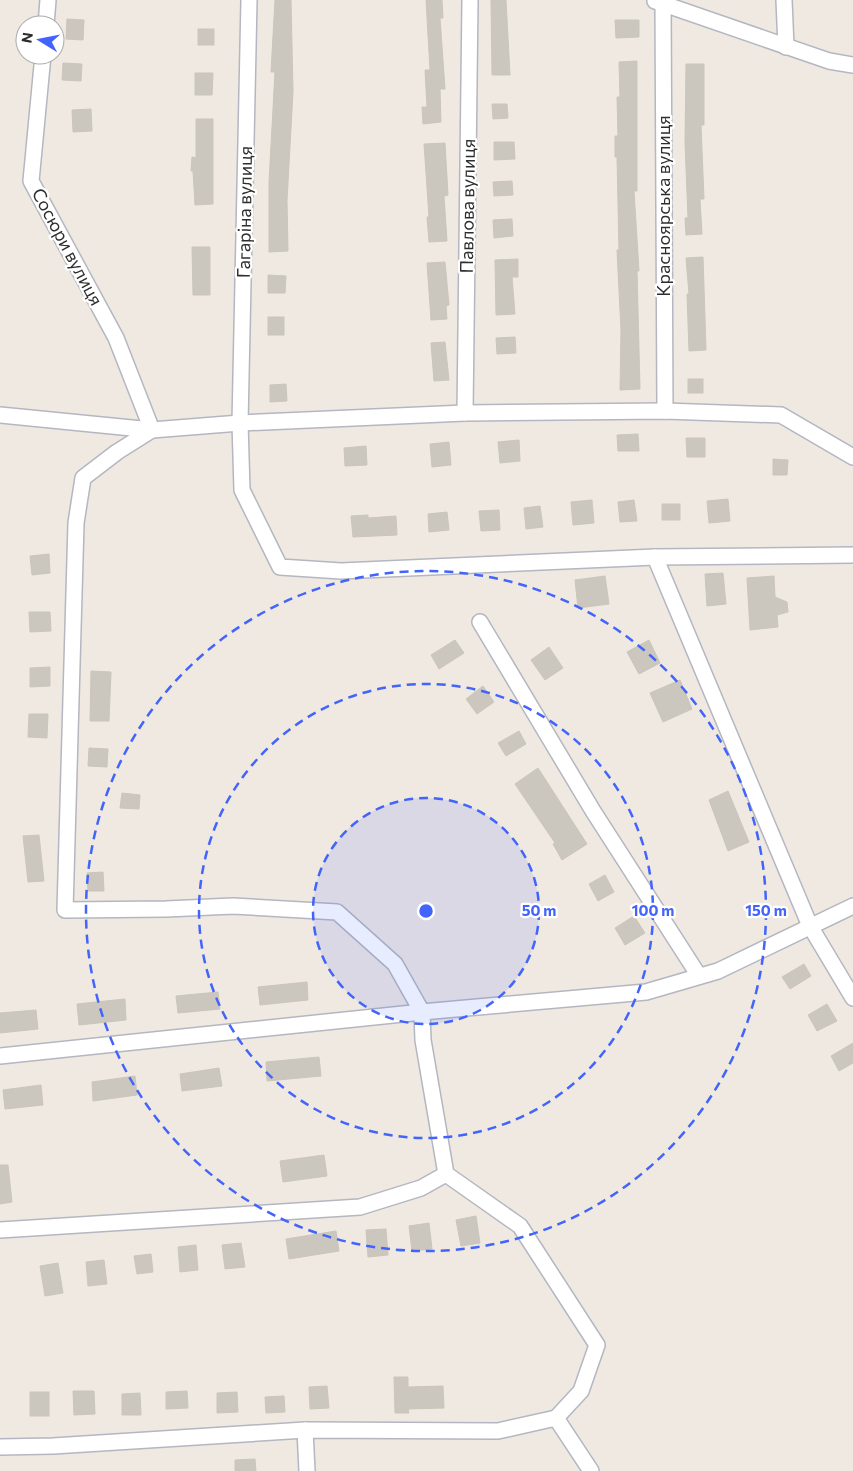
<svg xmlns="http://www.w3.org/2000/svg" width="853" height="1471" font-family="Commissioner,sans-serif">
  <rect width="100%" height="100%" fill="#efe9e1"/>
  <!-- building -->
  <g fill="#cbc7bf" stroke="#cbc5ba">
    <path d="M275,0H291L293,91L287,201L288,251L269,252V182L275,72H271Z"/>
    <path d="M426,0H442L443,18H440L445,89H440L441,122L423,124L422,107H427L425,70H430Z"/>
    <path d="M491,0H506L510,75H492Z"/>
    <path d="M67,19L84,20L83,40L66,39Z"/>
    <path d="M615,20H639V37L616,38Z"/>
    <rect x="198" y="29" width="16" height="16"/>
    <path d="M637,61V191H634L639,271H637L640,389L620,390L621,330L617,250H619L617,157H615V136H618L617,97H620L619,62Z"/>
    <path d="M63,63L82,64L81,81L62,80Z"/>
    <path d="M686,64H704V125H701L704,199H700L702,234L686,235L685,218H688L685,143Z"/>
    <path d="M195,73H213L212,95H195Z"/>
    <path d="M492,104H507L508,118L493,119Z"/>
    <path d="M91,109L92,131L73,132L72,110Z"/>
    <path d="M196,119H213V204L195,205L193,171H191L192,157L196,158Z"/>
    <path d="M494,142H514L515,159L494,160Z"/>
    <path d="M445,143L448,195L444,196L447,241L429,242L427,217H429L424,144Z"/>
    <path d="M512,181L513,195L494,196L493,182Z"/>
    <path d="M512,219L513,236L494,238L493,220Z"/>
    <path d="M192,247H210V295H193Z"/>
    <path d="M703,257L706,350L689,351L687,294H689L686,258Z"/>
    <path d="M518,259V277H512L515,314L496,315L495,260Z"/>
    <path d="M445,262L449,305L446,306L447,319L431,320L427,263Z"/>
    <path d="M268,275L286,276L285,293H268Z"/>
    <rect x="268" y="317" width="16" height="18"/>
    <path d="M515,337L516,353L497,354L496,338Z"/>
    <path d="M445,342L449,380L434,381L431,343Z"/>
    <rect x="688" y="379" width="15" height="14"/>
    <path d="M286,384L287,401L270,402V385Z"/>
    <path d="M638,434L639,451H618L617,435Z"/>
    <path d="M686,438H705V457H687Z"/>
    <path d="M519,440L520,461L500,463L498,442Z"/>
    <path d="M449,442L451,465L432,467L430,444Z"/>
    <path d="M366,446L367,465L345,466L344,448Z"/>
    <path d="M773,459L788,460L787,475H773Z"/>
    <path d="M728,499L730,521L709,523L707,501Z"/>
    <path d="M592,500L594,523L573,525L571,502Z"/>
    <path d="M634,500L637,521L620,522L618,502Z"/>
    <rect x="662" y="504" width="18" height="16"/>
    <path d="M540,506L543,527L526,529L524,508Z"/>
    <path d="M499,510L500,530L481,531L479,511Z"/>
    <path d="M447,512L449,530L429,532L428,514Z"/>
    <path d="M368,515V518L396,516L397,535L353,537L351,516Z"/>
    <path d="M49,554L50,573L32,575L30,556Z"/>
    <path d="M723,573L726,604L707,606L705,574Z"/>
    <path d="M605,576L609,604L578,608L575,580Z"/>
    <path d="M774,576L775,597L787,602L788,612L777,615L778,627L750,630L747,578Z"/>
    <path d="M29,612H50L51,631L30,632Z"/>
    <path d="M455,640L464,653L439,669L431,655Z"/>
    <path d="M649,640L660,663L639,674L627,652Z"/>
    <path d="M549,647L563,668L545,680L531,660Z"/>
    <path d="M50,667V686L30,687V668Z"/>
    <path d="M91,671L111,672L109,721H90Z"/>
    <path d="M680,680L692,709L663,722L650,693Z"/>
    <path d="M483,686L494,702L477,714L466,699Z"/>
    <path d="M29,714H48L47,738L28,737Z"/>
    <path d="M519,731L526,744L506,756L498,743Z"/>
    <path d="M89,748L108,749L107,767L88,766Z"/>
    <path d="M538,768L587,844L562,860L553,844L555,843L515,784Z"/>
    <path d="M728,791L749,842L728,851L709,800Z"/>
    <path d="M122,793L140,795L139,809L120,808Z"/>
    <path d="M39,835L44,881L28,882L23,836Z"/>
    <path d="M103,872L104,891H88L87,873Z"/>
    <path d="M605,875L614,892L598,901L589,884Z"/>
    <path d="M634,916L645,933L625,945L615,928Z"/>
    <path d="M804,964L811,976L790,989L782,977Z"/>
    <path d="M307,982L308,1000L260,1005L258,987Z"/>
    <path d="M218,992L220,1009L178,1013L176,996Z"/>
    <path d="M125,999L126,1020L79,1025L77,1004Z"/>
    <path d="M827,1004L837,1021L817,1031L808,1015Z"/>
    <path d="M36,1010L38,1029L0,1033V1013Z"/>
    <path d="M853,1043V1063L839,1071L831,1056Z"/>
    <path d="M319,1057L321,1076L267,1081L266,1062Z"/>
    <path d="M219,1068L222,1086L182,1091L180,1074Z"/>
    <path d="M135,1076L137,1095L93,1101L92,1082Z"/>
    <path d="M41,1085L43,1105L5,1109L3,1090Z"/>
    <path d="M324,1155L327,1176L283,1182L280,1161Z"/>
    <path d="M0,1165H8L12,1202L0,1204Z"/>
    <path d="M476,1216L480,1243L461,1246L456,1220Z"/>
    <path d="M429,1223L432,1249L412,1251L409,1226Z"/>
    <path d="M386,1229L388,1255L368,1257L366,1230Z"/>
    <path d="M336,1231L339,1251L289,1259L286,1239Z"/>
    <path d="M241,1243L245,1267L225,1269L222,1245Z"/>
    <path d="M196,1245L198,1270L180,1272L178,1247Z"/>
    <path d="M151,1254L153,1272L137,1274L134,1256Z"/>
    <path d="M104,1260L107,1284L88,1286L86,1262Z"/>
    <path d="M58,1263L63,1293L45,1296L40,1266Z"/>
    <path d="M394,1377H408V1387L443,1386L444,1408L408,1409L409,1413H395Z"/>
    <path d="M327,1386L329,1408L310,1409L309,1387Z"/>
    <path d="M73,1391H94L95,1414L74,1415Z"/>
    <path d="M187,1391L188,1408L166,1409V1392Z"/>
    <rect x="30" y="1392" width="19" height="24"/>
    <path d="M237,1392L238,1412L217,1413V1393Z"/>
    <path d="M140,1393L141,1415H122V1394Z"/>
    <path d="M284,1396L285,1412L266,1413L265,1397Z"/>
    <path d="M255,1459L256,1471H235V1460Z"/>
  </g>
  <g fill="none" stroke-linecap="round" stroke-linejoin="round">
    <defs>
      <g id="minor">
        <path d="M249,0L240,423L242,490L280,567L341,571L655,557L853,555"/>
        <path d="M663,0L665,411"/>
        <path d="M784,0L786,47"/>
        <path d="M655,1L829,61L853,65"/>
        <path d="M46,25L48,0"/>
        <path d="M465,413L470,0"/>
        <path d="M0,415L152,430L240,423L465,413L665,411L781,415L853,457"/>
        <path d="M655,557L810,926L853,998"/>
        <path d="M480,622L593,811L699,976"/>
        <path d="M0,1056L422,1012L646,992L718,971L853,906"/>
        <path d="M0,1230L360,1207L421,1188L446,1174"/>
        <path d="M556,1418L591,1471"/>
        <path d="M305,1430L307,1471"/>
        <path d="M0,1447L53,1446L305,1430L498,1431L556,1418L581,1391L597,1345L520,1226L446,1174L423,1040L422,1012L395,964L337,912L233,906L166,909L65,910L76,523L83,478L117,452L152,430L116,338L31,181L43,55"/>
      </g>
    </defs>
    <!-- minor casing -->
    <use href="#minor" stroke="#b4b7c1" stroke-width="18"/>
    <!-- minor -->
    <use href="#minor" stroke="#fff" stroke-width="15"/>
  </g>
  <!-- distance rings -->
  <circle cx="426" cy="911" r="113" fill="#4264fb" fill-opacity=".12"/>
  <g fill="none" stroke="#4264fb" stroke-width="2.5" stroke-dasharray="9 6">
    <circle cx="426" cy="911" r="113"/>
    <circle cx="426" cy="911" r="227"/>
    <circle cx="426" cy="911" r="340"/>
  </g>
  <g text-anchor="middle" stroke-width="4.5" stroke-linejoin="round" paint-order="stroke">
    <!-- street labels -->
    <g font-size="18" fill="#2e2e2e" stroke="#fff">
      <text transform="translate(468 206) rotate(-89)" y="6">Павлова вулиця</text>
      <text transform="translate(664 206) rotate(-90)" y="6">Красноярська вулиця</text>
      <text transform="translate(245 212) rotate(-89)" y="6">Гагаріна вулиця</text>
      <text transform="translate(67 247) rotate(62)" y="6">Сосюри вулиця</text>
    </g>
  </g>
  <circle cx="426" cy="911" r="8" fill="#4264fb" stroke="#fff" stroke-width="2.5"/>
  <g font-size="15" text-anchor="middle" font-weight="bold" fill="#4264fb" stroke="#fff" stroke-width="4.5" stroke-linejoin="round" paint-order="stroke">
    <text x="539" y="916">50 m</text>
    <text x="653" y="916">100 m</text>
    <text x="766" y="916">150 m</text>
  </g>
  <!-- north arrow -->
  <g transform="translate(40 40) rotate(280)"><circle r="24" fill="#ffffff" stroke="#ababab"/>
  <path d="M0-4L9 19L0 12L-9 19Z" fill="#4264fb"/>
  <text y="-8" font-size="14" font-weight="bold" text-anchor="middle" fill="#2e2e2e">N</text>
  </g>
</svg>
